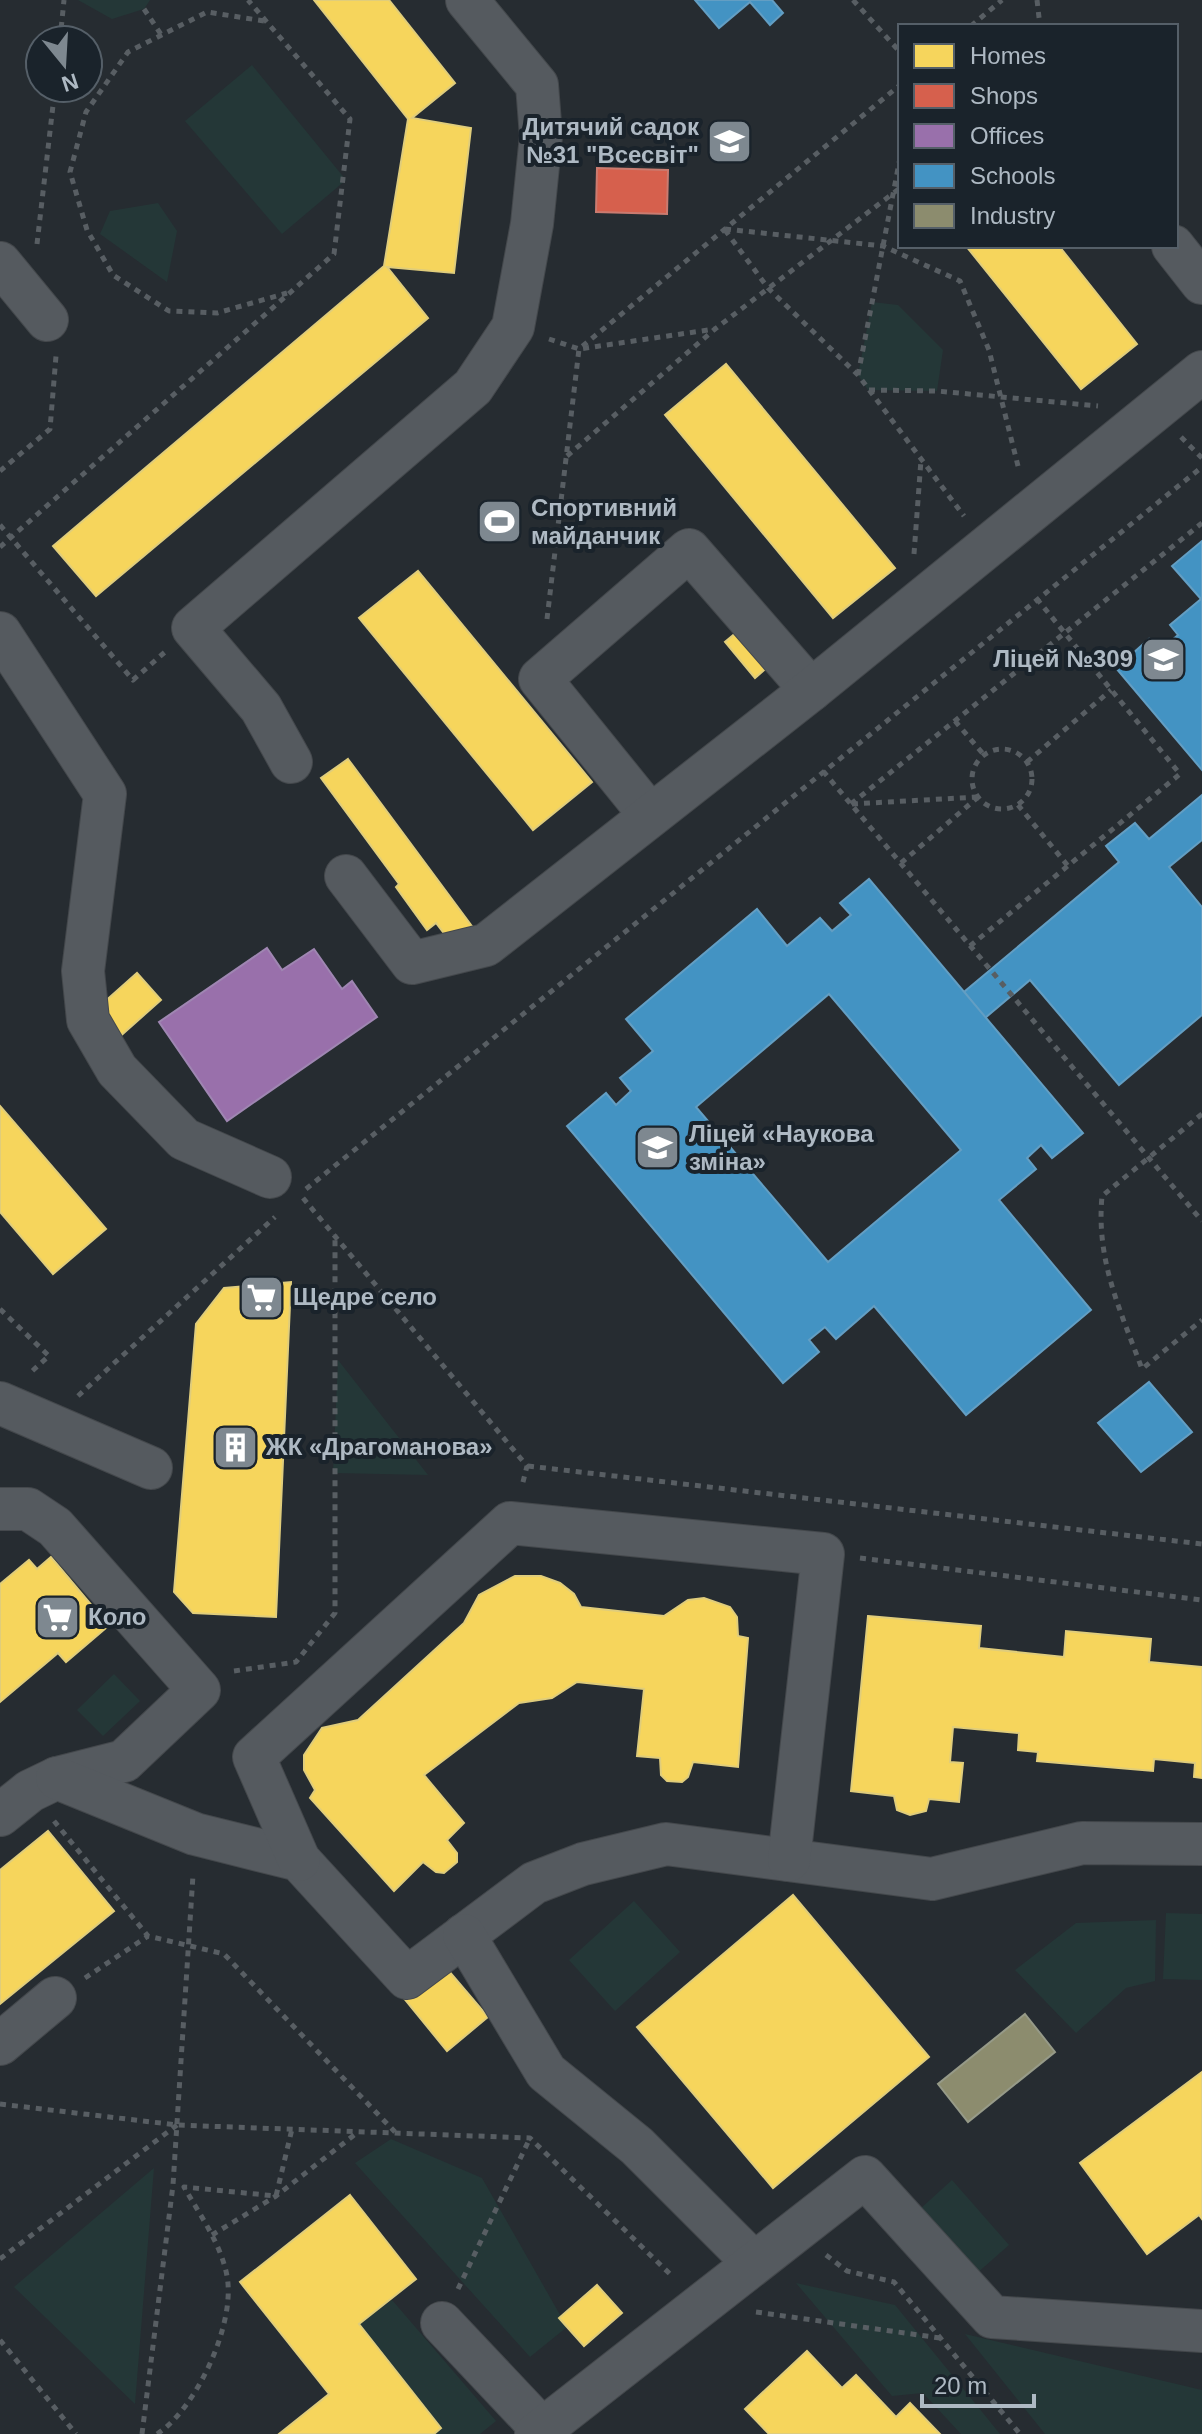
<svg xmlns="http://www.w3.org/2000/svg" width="1202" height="2434" font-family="Arial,sans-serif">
  <rect width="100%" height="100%" fill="#262c31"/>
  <!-- green -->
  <g fill="#243737">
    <path d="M78,0H150L144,9L112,19Z"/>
    <path d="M252,65L346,180L282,234L185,121Z"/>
    <path d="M158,203L177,231L167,282L100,234L110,211Z"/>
    <path d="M872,302L898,305L943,350L937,391L868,390L858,375Z"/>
    <path d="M338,1360L428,1475L333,1473Z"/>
    <path d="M114,1674L140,1701L103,1736L77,1710Z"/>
    <path d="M634,1901L680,1952L615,2011L569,1960Z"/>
    <path d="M1166,1913L1202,1914V1980L1163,1979Z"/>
    <path d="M1156,1920L1155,1981L1126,1988L1076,2033L1015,1970L1076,1923Z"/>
    <path d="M391,2139L482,2178L567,2327L530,2357L355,2163Z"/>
    <path d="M154,2168L135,2404L14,2287Z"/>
    <path d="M952,2180L1009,2245L976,2274L919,2210Z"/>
    <path d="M796,2283L895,2305L1000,2434H961L923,2393L892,2396Z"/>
    <path d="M392,2300L496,2421L480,2434H434L441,2428L359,2324Z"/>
    <path d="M965,2334L1202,2390V2434H1045Z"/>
  </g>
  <!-- homes -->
  <g fill="#f6d55c" stroke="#e0cd7b" stroke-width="2">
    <path d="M314,0H389L455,83L412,118L471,128L454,273L387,267L428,318L96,596L53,546L384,266L408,119Z"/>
    <path d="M966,246H1059L1137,344L1081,389Z"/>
    <path d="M726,364L895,568L833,618L665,415Z"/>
    <path d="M418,571L592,782L533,830L359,618Z"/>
    <path d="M749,622L778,658L755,678L725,642Z"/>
    <path d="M348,759L477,933L456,949L436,923L427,930L396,887L399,884L321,778Z"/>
    <path d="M137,973L161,1000L117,1039L93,1012Z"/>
    <path d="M0,1106L106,1229L53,1274L0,1212Z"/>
    <path d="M291,1282L276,1617L193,1613L174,1592L196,1324L224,1288Z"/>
    <path d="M51,1557L93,1607L103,1598L119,1617L66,1662L58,1653L0,1702V1584L29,1560L37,1569Z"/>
    <path d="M515,1576H541L560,1583L574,1594L581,1607L664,1616L688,1600L704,1598L730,1607L737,1617L738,1636L748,1638L738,1767L693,1762L688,1777L682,1782L667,1781L661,1775L660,1758L637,1756L644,1689L577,1682L552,1698L519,1703L424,1775L464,1823L447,1840L457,1853V1862L444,1873L436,1872L423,1862L394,1891L310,1798L315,1790L304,1770V1755L322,1728L358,1720L464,1623L479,1595Z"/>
    <path d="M868,1616L981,1626L979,1648L1064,1657L1066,1631L1151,1639L1149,1662L1202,1667V1778L1194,1777L1195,1763L1154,1759L1153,1771L1037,1761L1038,1752L1018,1750L1019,1733L953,1727L950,1762L963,1763L959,1802L929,1799L926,1811L910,1815L897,1810L894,1796L851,1791Z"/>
    <path d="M48,1831L114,1911L0,2004V1870Z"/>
    <path d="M793,1895L929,2057L773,2188L637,2027Z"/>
    <path d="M442,1963L488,2017L447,2051L402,1996Z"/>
    <path d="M1202,2072V2219L1199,2215L1147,2254L1080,2163Z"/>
    <path d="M350,2195L416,2279L359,2324L441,2428L434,2434H279L329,2394L240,2282Z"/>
    <path d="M597,2285L622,2313L584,2346L559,2318Z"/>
    <path d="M807,2351L842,2388L856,2375L896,2417L910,2403L940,2434H769L745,2409Z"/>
  </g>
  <!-- shops -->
  <path fill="#d6604d" stroke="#ca7b70" stroke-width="2" d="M597,168L668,170L667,214L596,212Z"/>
  <!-- offices -->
  <path fill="#9970ab" stroke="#9f86b2" stroke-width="2" d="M267,948L282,970L314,949L342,989L352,981L377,1017L227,1121L159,1022Z"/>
  <!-- schools -->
  <g fill="#4393c3" stroke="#639ec3" stroke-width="2" fill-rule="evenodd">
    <path d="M695,0H772L783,13L770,25L750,2L719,28Z"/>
    <path d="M1202,541V770L1116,668L1149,639L1159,651L1178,635L1170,625L1201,599L1172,566Z"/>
    <path d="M1202,795V840L1169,867L1202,907V1015L1119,1085L1030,980L985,1018L964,992L1119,862L1106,846L1135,823L1149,839Z"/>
    <path d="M869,879L1083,1133L1052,1158L1041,1145L1027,1158L1036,1169L999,1200L1091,1310L966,1415L874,1306L836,1339L825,1327L809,1340L819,1352L783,1383L567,1126L606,1093L616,1105L631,1091L620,1078L653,1051L626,1019L757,909L787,946L820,918L832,931L851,915L840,903ZM829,994L961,1150L828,1262L696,1107Z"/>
    <path d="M1149,1382L1192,1432L1141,1472L1098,1423Z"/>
  </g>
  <!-- industry -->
  <path fill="#8c8c6e" stroke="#969a88" stroke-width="2" d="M1025,2014L1055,2052L968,2122L938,2084Z"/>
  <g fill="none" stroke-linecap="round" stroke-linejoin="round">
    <defs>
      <g id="minor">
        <path d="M1173,246L1202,283"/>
        <path d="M0,263L47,320"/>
        <path d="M0,633L105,794L83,971L88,1020L117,1070L184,1139L270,1177"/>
        <path d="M291,762L261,708L193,628L473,387L513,327L532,224L541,136L537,85L467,0"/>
        <path d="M650,815L540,679L689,550L811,690"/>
        <path d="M346,876L412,963L486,945L811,690L1202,372"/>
        <path d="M0,1403L151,1468"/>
        <path d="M0,1509H28L55,1527L199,1690L124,1761L57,1778L30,1791L0,1815"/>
        <path d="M57,1778L195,1834L299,1860L407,1978L534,1883L583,1864L666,1844L932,1879L1082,1843L1202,1844"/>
        <path d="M299,1860L254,1757L510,1523L823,1554L789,1860"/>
        <path d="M464,1935L546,2072L637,2146L753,2262"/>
        <path d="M0,2044L55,1998"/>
        <path d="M442,2323L542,2429"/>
        <path d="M536,2434L865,2177L992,2317L1202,2331"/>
      </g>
    </defs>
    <!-- minor casing -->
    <use href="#minor" stroke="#44484c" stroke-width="44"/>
    <!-- path -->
    <g stroke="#585e63" stroke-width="5" stroke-dasharray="6 6" stroke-linecap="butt">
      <path d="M853,0L900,52"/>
      <path d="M1037,0L1040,26"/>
      <path d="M144,9L162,36"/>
      <path d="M264,21L207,12L128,52L86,112L70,172L87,230L113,275L169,311L217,313L287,293"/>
      <path d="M971,26L1002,0"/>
      <path d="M60,40L64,0"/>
      <path d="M725,229L883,246L960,281L989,350L1019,470"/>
      <path d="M725,230L768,288L858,375L964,516"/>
      <path d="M37,244L55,88"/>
      <path d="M549,339L579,349L900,85"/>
      <path d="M858,375L900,158"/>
      <path d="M869,390L937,391L1098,406"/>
      <path d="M1181,437L1202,458"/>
      <path d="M567,456L715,329L900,188"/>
      <path d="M0,471L50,429L56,356"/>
      <path d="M0,525L133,680L165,652"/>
      <path d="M0,547L334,254L350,119L248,0"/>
      <path d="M914,554L921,460"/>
      <path d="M547,619L579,349L715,329"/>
      <path d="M955,721L984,755"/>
      <circle cx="1002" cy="779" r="30"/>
      <path d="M1027,762L1111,690"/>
      <path d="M823,771L1202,1221"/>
      <path d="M851,804L1202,523"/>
      <path d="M852,804L978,797"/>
      <path d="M1018,805L1068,866"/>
      <path d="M901,863L977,798"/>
      <path d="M970,946L1180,774L1037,599"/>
      <path d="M1202,1114L1102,1196C1096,1261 1120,1309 1142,1369L1202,1320"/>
      <path d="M306,1189L1202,467"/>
      <path d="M303,1198L527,1466L522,1486"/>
      <path d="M0,1309L49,1356L30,1373"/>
      <path d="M78,1396L275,1217"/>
      <path d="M528,1466L1202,1544"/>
      <path d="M860,1558L1202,1600"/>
      <path d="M234,1671L296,1662L335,1613V1234"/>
      <path d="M54,1821L148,1936L224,1954L395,2132"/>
      <path d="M85,1978L148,1936"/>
      <path d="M0,2104L177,2125L530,2138L673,2277"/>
      <path d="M212,2235L276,2196L358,2132"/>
      <path d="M826,2255L847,2271L894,2282L1020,2434"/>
      <path d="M0,2259L177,2125"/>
      <path d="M458,2289L530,2138"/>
      <path d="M756,2312L940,2338"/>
      <path d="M0,2340L76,2434"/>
      <path d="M142,2434L173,2185L193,1875"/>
      <path d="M157,2434C196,2409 236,2324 227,2276C221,2244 200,2215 184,2187L276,2196L292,2129"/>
    </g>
    <!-- minor -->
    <use href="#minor" stroke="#555a5f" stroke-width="42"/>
  </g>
  <!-- icons -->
  <defs>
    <symbol id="school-square" viewBox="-11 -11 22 22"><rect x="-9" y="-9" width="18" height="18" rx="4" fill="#7e8890" stroke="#1a232b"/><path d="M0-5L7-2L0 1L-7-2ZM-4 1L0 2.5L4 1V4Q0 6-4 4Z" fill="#fff"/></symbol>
    <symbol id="stadium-square" viewBox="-11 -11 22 22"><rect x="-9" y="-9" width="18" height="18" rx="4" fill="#7e8890" stroke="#1a232b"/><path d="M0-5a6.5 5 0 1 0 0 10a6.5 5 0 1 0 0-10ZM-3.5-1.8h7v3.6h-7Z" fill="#fff"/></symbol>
    <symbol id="supermarket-square" viewBox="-11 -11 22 22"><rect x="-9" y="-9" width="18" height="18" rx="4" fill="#7e8890" stroke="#1a232b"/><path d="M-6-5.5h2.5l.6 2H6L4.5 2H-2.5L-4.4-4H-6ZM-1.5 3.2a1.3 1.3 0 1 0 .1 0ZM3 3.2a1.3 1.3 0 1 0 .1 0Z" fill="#fff"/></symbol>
    <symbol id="building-square" viewBox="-11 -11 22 22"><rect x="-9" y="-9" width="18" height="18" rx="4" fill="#7e8890" stroke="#1a232b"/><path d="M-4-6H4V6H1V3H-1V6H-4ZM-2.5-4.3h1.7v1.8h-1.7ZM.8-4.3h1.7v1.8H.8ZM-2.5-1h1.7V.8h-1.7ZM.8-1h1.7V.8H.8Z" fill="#fff"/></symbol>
  </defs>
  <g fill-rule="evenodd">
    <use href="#school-square" x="704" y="116" width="51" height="51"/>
    <use href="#stadium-square" x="474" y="496" width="51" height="51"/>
    <use href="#school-square" x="1138" y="634" width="51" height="51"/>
    <use href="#school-square" x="632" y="1122" width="51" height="51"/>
    <use href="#supermarket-square" x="236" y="1272" width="51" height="51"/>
    <use href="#building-square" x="210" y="1422" width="51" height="51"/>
    <use href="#supermarket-square" x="32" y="1592" width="51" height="51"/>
  </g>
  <g text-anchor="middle" stroke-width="8" stroke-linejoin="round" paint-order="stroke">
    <!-- poi labels -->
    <g font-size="24" font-weight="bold" fill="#aeb9c3" stroke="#1a232b" text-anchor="start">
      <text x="699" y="135" text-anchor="end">Дитячий садок<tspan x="699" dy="28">№31 "Всесвіт"</tspan></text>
      <text x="531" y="516">Спортивний<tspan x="531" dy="28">майданчик</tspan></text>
      <text x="1133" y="667" text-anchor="end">Ліцей №309</text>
      <text x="689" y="1142">Ліцей «Наукова<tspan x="689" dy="28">зміна»</tspan></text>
      <text x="293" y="1305">Щедре село</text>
      <text x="266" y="1455">ЖК «Драгоманова»</text>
      <text x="88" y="1625">Коло</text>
    </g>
  </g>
  <!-- legend -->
  <rect x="898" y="24" width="280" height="224" fill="#1a232b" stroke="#555f68" stroke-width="2"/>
  <rect x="914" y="44" width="40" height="24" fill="#f6d55c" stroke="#555f68" stroke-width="2"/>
  <text x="970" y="64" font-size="24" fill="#aeb9c3">Homes</text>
  <rect x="914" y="84" width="40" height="24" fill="#d6604d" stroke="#555f68" stroke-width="2"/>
  <text x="970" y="104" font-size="24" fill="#aeb9c3">Shops</text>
  <rect x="914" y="124" width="40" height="24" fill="#9970ab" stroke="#555f68" stroke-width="2"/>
  <text x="970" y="144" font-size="24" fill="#aeb9c3">Offices</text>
  <rect x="914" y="164" width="40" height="24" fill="#4393c3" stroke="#555f68" stroke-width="2"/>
  <text x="970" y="184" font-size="24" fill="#aeb9c3">Schools</text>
  <rect x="914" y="204" width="40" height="24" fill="#8c8c6e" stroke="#555f68" stroke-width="2"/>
  <text x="970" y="224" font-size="24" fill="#aeb9c3">Industry</text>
  <!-- north arrow -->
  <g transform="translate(64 64) rotate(162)"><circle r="38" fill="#1a232b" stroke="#555f68" stroke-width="2"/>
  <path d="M0-6L14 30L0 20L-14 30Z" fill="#7e8890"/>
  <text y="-12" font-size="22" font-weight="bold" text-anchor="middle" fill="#aeb9c3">N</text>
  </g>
  <!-- scale -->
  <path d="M922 2394v12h112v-12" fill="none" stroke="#aeb9c3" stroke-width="4"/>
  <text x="934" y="2394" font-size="24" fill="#aeb9c3" stroke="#1a232b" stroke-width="6" paint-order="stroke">20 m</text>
</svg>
